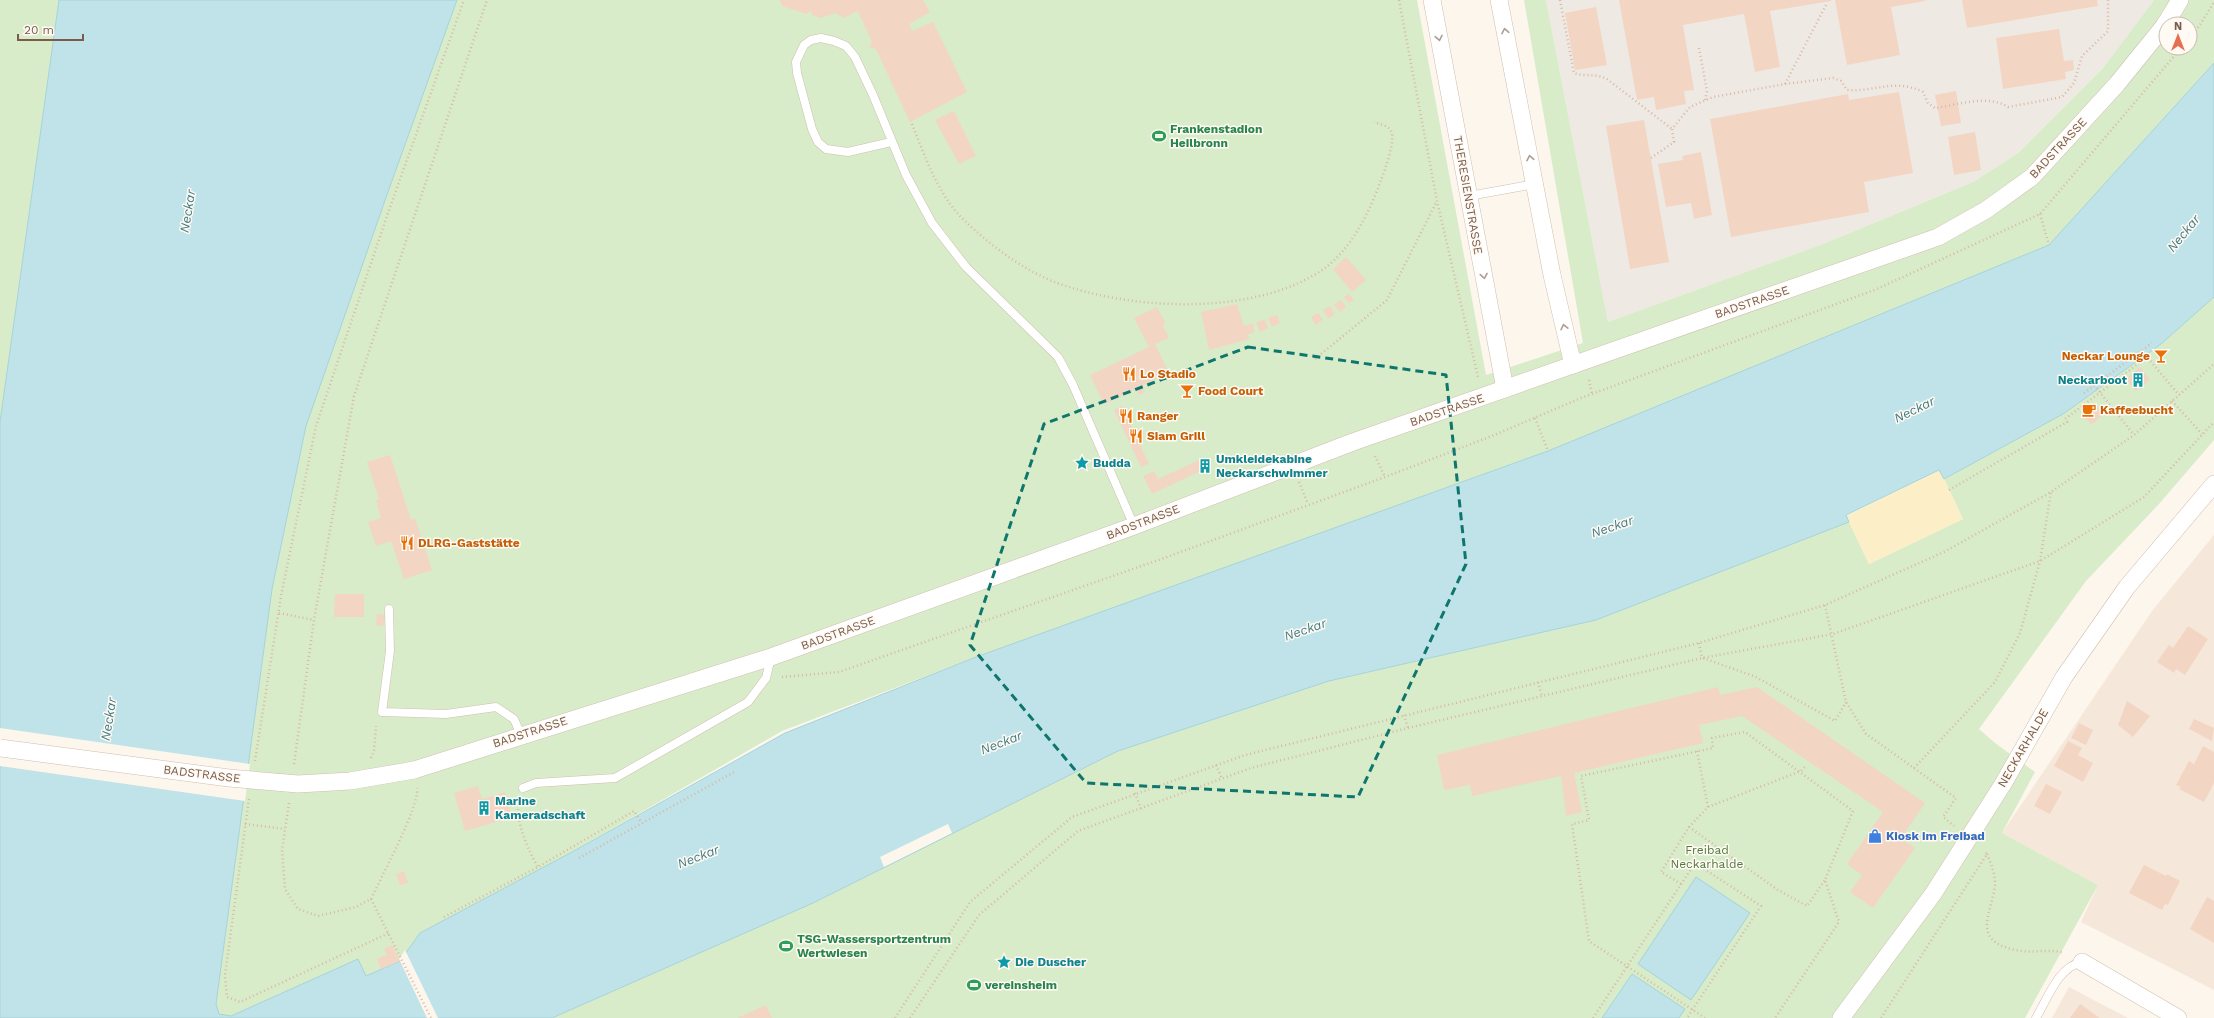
<svg xmlns="http://www.w3.org/2000/svg" width="2214" height="1018" font-family="'Work Sans',sans-serif">
  <rect width="100%" height="100%" fill="#fdf6ec"/>
  <!-- residential -->
  <g fill="#f5e8da">
    <path d="M2214,535V990L2081,922L2098,885L2002,833L2152,611Z"/>
    <path d="M2069,987L2128,1018H2052Z"/>
  </g>
  <!-- industrial -->
  <path fill="#efe9e4" d="M1546,0H2154L2103,68L2018,153L1973,182L1823,244L1608,322Z"/>
  <!-- green -->
  <g fill="#d8ecc9" fill-rule="evenodd">
    <path d="M0,0H59L0,421Z"/>
    <path d="M457,0H1417L1486,375L1583,343L1524,0H1546L1608,322L1823,244L1973,182L2018,153L2103,68L2154,0H2214V63L2049,245L1548,451L976,657L782,731L572,852L420,933L400,961L366,976L358,960L231,1016L219,1014L216,1004L272,589L306,426L389,189ZM2166,24H2190V48H2166Z"/>
    <path d="M2214,297V440L2159,504L2086,581L1979,729L1995,743L2035,772L2002,833L2098,885L2025,1018H552L813,903L1118,751L1329,681L1596,620L1849,522L1869,564L1963,519L1944,479L2063,414L2161,344Z"/>
  </g>
  <!-- sand -->
  <path fill="#fcefc7" d="M1940,470L1963,519L1869,564L1846,516Z"/>
  <!-- water -->
  <g fill="#bfe3e8" stroke="#a5d3da">
    <path d="M59,0H457L389,189L306,426L272,589L216,1004L219,1014L231,1016L358,959L366,976L400,961L420,933L572,852L785,733L976,657L1548,451L2049,245L2214,63V297L2161,344L2063,414L1944,479L1939,470L1846,515L1849,522L1596,620L1329,681L1118,751L813,903L552,1018H0V422Z"/>
    <path d="M1696,877L1750,913L1691,1000L1638,964Z"/>
    <path d="M1632,974L1685,1009L1679,1018H1602Z"/>
  </g>
  <!-- pier -->
  <g fill="#fdf6ec">
    <path d="M0,728L250,764L245,801L0,766Z"/>
    <path d="M948,824L952,833L884,867L880,857Z"/>
    <path d="M405,950L438,1018H427L399,959Z"/>
  </g>
  <!-- building -->
  <g fill="#f3d5c3">
    <path d="M780,0H923L930,12L909,24L912,31L933,22L967,92L910,122L876,49L869,47L872,42L858,11L844,18L835,13L821,18L812,15L811,11L806,14L782,6Z"/>
    <path d="M1619,0H1831V1L1770,11L1780,67L1755,72L1744,14L1683,25L1694,90L1684,91L1686,104L1656,110L1654,97L1637,100Z"/>
    <path d="M1835,0H1925V1L1891,7L1900,55L1847,65Z"/>
    <path d="M1962,0H2097L2098,6L1967,28Z"/>
    <path d="M1596,7L1607,65L1575,70L1565,13Z"/>
    <path d="M2059,29L2064,61L2073,60L2074,70L2065,72L2066,79L2003,89L1996,38Z"/>
    <path d="M1956,91L1961,123L1941,126L1935,95Z"/>
    <path d="M1899,92L1913,173L1864,182L1869,212L1731,237L1710,119L1848,94L1849,100Z"/>
    <path d="M954,111L976,156L959,164L935,120Z"/>
    <path d="M1644,120L1669,262L1630,269L1606,126Z"/>
    <path d="M1975,132L1981,170L1954,175L1948,137Z"/>
    <path d="M1701,152L1712,215L1694,219L1691,203L1666,207L1658,164L1683,160L1682,156Z"/>
    <path d="M1346,257L1366,280L1352,292L1333,269Z"/>
    <path d="M1349,294L1354,300L1349,303L1344,297Z"/>
    <path d="M1341,300L1346,307L1340,312L1334,305Z"/>
    <path d="M1237,304L1244,326L1252,323L1255,332L1247,335L1250,339L1209,350L1201,312Z"/>
    <path d="M1330,306L1335,314L1328,319L1323,310Z"/>
    <path d="M1157,307L1165,322L1163,326L1169,338L1155,344L1169,373L1142,386L1145,392L1139,395L1136,389L1104,404L1090,375L1149,347L1134,318Z"/>
    <path d="M1318,313L1323,320L1315,325L1311,317Z"/>
    <path d="M1277,315L1280,323L1272,327L1268,318Z"/>
    <path d="M1265,319L1268,328L1260,332L1256,323Z"/>
    <path d="M2140,367L2150,380L2135,391L2126,379Z"/>
    <path d="M2094,403L2103,415L2091,425L2082,413Z"/>
    <path d="M1122,406L1149,464L1141,467L1114,410Z"/>
    <path d="M390,455L411,520L415,518L432,570L404,579L391,541L376,546L368,522L381,518L376,500L379,499L367,462Z"/>
    <path d="M1199,460L1202,466L1207,463L1209,467L1152,494L1143,476L1154,471L1158,479Z"/>
    <path d="M335,594H364V617H334Z"/>
    <path d="M377,614L385,615L383,626L376,625Z"/>
    <path d="M2188,626L2208,639L2185,675L2176,669L2174,673L2157,662L2169,645L2173,648Z"/>
    <path d="M1718,687L1720,695L1757,687L1925,803L1901,838L1915,848L1873,908L1850,892L1862,875L1847,864L1883,812L1742,716L1699,725L1703,743L1574,773L1582,812L1566,816L1561,776L1472,796L1470,785L1444,790L1437,755Z"/>
    <path d="M2127,701L2150,716L2133,737L2118,725Z"/>
    <path d="M2194,719L2214,728L2212,741L2189,729Z"/>
    <path d="M2079,723L2093,730L2086,745L2071,738Z"/>
    <path d="M2068,741L2082,748L2078,755L2093,763L2083,782L2054,766Z"/>
    <path d="M2203,746L2214,752V783L2204,802L2179,789L2181,787L2176,785L2189,761L2194,764Z"/>
    <path d="M2046,784L2062,792L2050,814L2034,806Z"/>
    <path d="M478,786L482,799L505,792L512,817L465,831L454,793Z"/>
    <path d="M2144,865L2166,876L2167,874L2180,881L2168,905L2165,904L2162,910L2129,893Z"/>
    <path d="M404,871L408,883L400,885L396,874Z"/>
    <path d="M2207,897L2214,901V943L2190,929Z"/>
    <path d="M392,945L400,961L381,969L377,959L387,955L384,949Z"/>
    <path d="M2080,1004L2100,1018H2070Z"/>
    <path d="M766,1005L772,1018H737Z"/>
  </g>
  <g fill="none" stroke-linecap="round" stroke-linejoin="round">
    <defs>
      <g id="lane">
        <path d="M891,142L848,152L826,149L818,142L812,129L797,73L796,62L804,45L811,40L821,38L834,41L846,46L855,57L873,95L906,175L932,223L966,267L1058,357L1073,385L1134,526"/>
        <path d="M1469,196L1535,184"/>
        <path d="M389,609L390,651L382,712L446,714L496,707L514,719L521,735"/>
        <path d="M523,788L536,783L615,778L748,702L766,678L771,657"/>
        <path d="M2036,1018C2048,998 2058,967 2082,962"/>
      </g>
      <g id="street">
        <path d="M1432,0L1505,389"/>
        <path d="M1499,0L1552,275L1573,365"/>
        <path d="M414,770L771,657L1134,526L1353,442L1938,237L1986,210L2032,177L2117,84L2164,26L2180,0"/>
        <path d="M2082,962L2178,1018"/>
        <path d="M1841,1018L1933,894L2003,784L2064,677L2127,587L2214,484"/>
      </g>
    </defs>
    <!-- lane casing -->
    <use href="#lane" stroke="#d1beb0" stroke-width="9"/>
    <!-- street casing -->
    <use href="#street" stroke="#d1beb0" stroke-width="18"/>
    <!-- path -->
    <g stroke="#d9b8a5" stroke-width="2.5" stroke-dasharray="1 3" stroke-linecap="butt">
      <path d="M1399,0L1437,201L1478,377"/>
      <path d="M1560,0L1574,73C1585,77 1596,73 1607,79L1672,129"/>
      <path d="M2190,37L2200,25L2214,2"/>
      <path d="M1699,48L1707,91L1705,101"/>
      <path d="M1785,84L1827,3"/>
      <path d="M912,124C926,159 939,198 968,224C993,247 1021,268 1052,281C1129,311 1256,317 1325,268C1352,248 1370,211 1381,180C1385,170 1396,140 1391,131C1388,125 1379,124 1374,122"/>
      <path d="M1651,158L1674,142L1672,129L1690,107L1713,97L1785,84L1833,78L1841,81L1847,90C1876,92 1895,78 1923,92L1928,103L1935,108C1958,105 1988,94 2008,107L2062,97L2074,83L2082,56L2108,31V0"/>
      <path d="M2040,214L2049,245"/>
      <path d="M1315,359L1387,300L1437,201"/>
      <path d="M1589,380L1592,394"/>
      <path d="M2094,385L2134,435"/>
      <path d="M2084,393L2152,343"/>
      <path d="M2172,401L2202,434"/>
      <path d="M1535,418L1548,451"/>
      <path d="M1375,456L1385,477"/>
      <path d="M1299,482L1308,504"/>
      <path d="M1949,490L2067,422L2065,419L2147,357L2179,395"/>
      <path d="M1825,605L1846,702L1866,734L1956,798L1943,817L1954,826"/>
      <path d="M279,613L314,620"/>
      <path d="M1699,643L1702,658"/>
      <path d="M1703,658L1756,677L1835,721L1846,702"/>
      <path d="M782,677L839,672L1167,557L1385,477L1492,436L1581,398L1877,289L2040,214L2181,48"/>
      <path d="M1538,682L1542,696"/>
      <path d="M1404,715L1408,728"/>
      <path d="M1697,751L1708,807"/>
      <path d="M371,758L374,751L376,726"/>
      <path d="M255,761L281,596L316,426L388,213L464,0"/>
      <path d="M294,764L314,620L354,396L487,0"/>
      <path d="M1216,765L1222,779"/>
      <path d="M1914,768L1995,682L2020,633L2040,561L2051,492"/>
      <path d="M1135,793L1141,809"/>
      <path d="M249,799L225,975L227,997L240,1002L389,933"/>
      <path d="M519,801C514,818 529,853 538,867"/>
      <path d="M289,803L282,850L285,889L298,909L318,916L356,907L371,899C380,879 420,806 417,788"/>
      <path d="M245,824L285,829"/>
      <path d="M1689,827L1778,890L1807,906L1825,880"/>
      <path d="M1987,854C1991,864 1995,873 1995,884C1993,912 1969,940 2015,950C2031,954 2049,948 2064,953"/>
      <path d="M579,858L736,771"/>
      <path d="M1681,884L1661,872L1689,827L1708,807L1801,771L1806,766"/>
      <path d="M371,899L431,1018"/>
      <path d="M444,917L538,867L634,811L642,823"/>
      <path d="M895,1018L970,902L1072,817L1245,755L1699,643L1825,605L1944,552L2051,492L2134,435L2214,364"/>
      <path d="M910,1018L979,915L1078,831L1251,768L1408,728L1702,658L1833,634L2040,561L2144,497L2214,422"/>
      <path d="M1593,1018L1695,863L1761,906L1687,1018"/>
      <path d="M1705,1018L1589,941L1572,824L1589,820L1581,776L1713,748L1712,738L1745,732L1853,811L1825,880L1839,922L1775,1018"/>
      <path d="M1881,1018L1987,854L1984,851"/>
    </g>
    <!-- lane -->
    <use href="#lane" stroke="#fff" stroke-width="8"/>
    <!-- street -->
    <use href="#street" stroke="#fff" stroke-width="17"/>
    <defs>
      <path id="street-bridge" d="M0,748L229,778L298,784L350,781L414,770"/>
    </defs>
    <!-- street-bridge casing -->
    <use href="#street-bridge" stroke="#d1beb0" stroke-width="18" stroke-linecap="butt"/>
    <!-- street-bridge -->
    <use href="#street-bridge" stroke="#fff" stroke-width="17"/>
  </g>
  <!-- one-way arrows -->
  <defs><path id="oneway-chevron" d="M-2-3.5L2.5 0L-2 3.5" fill="none" stroke-width="1.6" stroke-linecap="round" stroke-linejoin="round"/></defs>
  <g stroke="#af9d94">
    <use href="#oneway-chevron" transform="translate(1505 31) rotate(-101)"/>
    <use href="#oneway-chevron" transform="translate(1439 38) rotate(79)"/>
    <use href="#oneway-chevron" transform="translate(1530 158) rotate(-101)"/>
    <use href="#oneway-chevron" transform="translate(1484 276) rotate(80)"/>
    <use href="#oneway-chevron" transform="translate(1564 327) rotate(-103)"/>
  </g>
  <!-- marked area -->
  <path fill="none" stroke="#0f766e" stroke-width="3" stroke-dasharray="8 5" stroke-linejoin="round" d="M1248,347L1446,375L1466,564L1358,797L1086,783L970,645L1044,424Z"/>
  <!-- icons -->
  <defs>
    <symbol id="stadium-bare" viewBox="-9 -9 18 18"><path d="M0-5a6.5 5 0 1 0 0 10a6.5 5 0 1 0 0-10ZM-3.5-1.8h7v3.6h-7Z" fill="#2e9e5b" stroke="#fffaf3" stroke-width="2.5" paint-order="stroke"/></symbol>
    <symbol id="bar-bare" viewBox="-9 -9 18 18"><path d="M-6-5H6L.8 .8V4.5H3.5V6h-7V4.5H-.8V.8Z" fill="#e8710a" stroke="#fffaf3" stroke-width="2.5" paint-order="stroke"/></symbol>
    <symbol id="restaurant-bare" viewBox="-9 -9 18 18"><path d="M-5-6h1v4h1v-4h1v4h1v-4h1v5L-1.5 .5V6h-2V.5L-5-1ZM5-6V6H3V1.5H1.5Q1.5-4 5-6Z" fill="#e8710a" stroke="#fffaf3" stroke-width="2.5" paint-order="stroke"/></symbol>
    <symbol id="building-bare" viewBox="-9 -9 18 18"><path d="M-4-6H4V6H1V3H-1V6H-4ZM-2.5-4.3h1.7v1.8h-1.7ZM.8-4.3h1.7v1.8H.8ZM-2.5-1h1.7V.8h-1.7ZM.8-1h1.7V.8H.8Z" fill="#0f9aa8" stroke="#fffaf3" stroke-width="2.5" paint-order="stroke"/></symbol>
    <symbol id="cafe-bare" viewBox="-9 -9 18 18"><path d="M-5.5-4.5H6V0H3Q3 3.5 0 3.5H-2.5Q-5.5 3.5-5.5 0ZM3-3.2v2h1.7v-2ZM-6 4.5H4V6H-6Z" fill="#e8710a" stroke="#fffaf3" stroke-width="2.5" paint-order="stroke"/></symbol>
    <symbol id="sight-bare" viewBox="-9 -9 18 18"><path d="M0-6L1.8-2.2L6-1.7L2.9 1.2L3.7 5.4L0 3.3L-3.7 5.4L-2.9 1.2L-6-1.7L-1.8-2.2Z" fill="#0f9aa8" stroke="#fffaf3" stroke-width="2.5" paint-order="stroke"/></symbol>
    <symbol id="shop-bare" viewBox="-9 -9 18 18"><path d="M-5-2.5h2.3a2.7 3.5 0 0 1 5.4 0H5L5.5 6h-11ZM-1.5-2.5h3a1.5 2.3 0 0 0-3 0Z" fill="#3f7fe0" stroke="#fffaf3" stroke-width="2.5" paint-order="stroke"/></symbol>
  </defs>
  <g fill-rule="evenodd">
    <use href="#stadium-bare" x="1149" y="126" width="20" height="20"/>
    <use href="#bar-bare" x="2151" y="346" width="20" height="20"/>
    <use href="#restaurant-bare" x="1119" y="364" width="20" height="20"/>
    <use href="#building-bare" x="2128" y="370" width="20" height="20"/>
    <use href="#bar-bare" x="1177" y="381" width="20" height="20"/>
    <use href="#cafe-bare" x="2079" y="400" width="20" height="20"/>
    <use href="#restaurant-bare" x="1116" y="406" width="20" height="20"/>
    <use href="#restaurant-bare" x="1126" y="426" width="20" height="20"/>
    <use href="#sight-bare" x="1072" y="453" width="20" height="20"/>
    <use href="#building-bare" x="1195" y="456" width="20" height="20"/>
    <use href="#restaurant-bare" x="397" y="533" width="20" height="20"/>
    <use href="#building-bare" x="474" y="798" width="20" height="20"/>
    <use href="#shop-bare" x="1865" y="826" width="20" height="20"/>
    <use href="#stadium-bare" x="776" y="936" width="20" height="20"/>
    <use href="#sight-bare" x="994" y="952" width="20" height="20"/>
    <use href="#stadium-bare" x="964" y="975" width="20" height="20"/>
  </g>
  <g text-anchor="middle" stroke-width="3" stroke-linejoin="round" paint-order="stroke">
    <!-- leisure labels -->
    <g font-size="12" font-weight="bold" fill="#27864d" stroke="#fffaf3" text-anchor="start">
      <text x="1170" y="133">Frankenstadion<tspan x="1170" dy="14">Heilbronn</tspan></text>
      <text x="797" y="943">TSG-Wassersportzentrum<tspan x="797" dy="14">Wertwiesen</tspan></text>
      <text x="985" y="989">vereinsheim</text>
    </g>
    <!-- street labels -->
    <g font-size="12" fill="#7a5c4d" stroke="#fffaf3">
      <text transform="translate(2058 148) rotate(-47)" y="4">BADSTRASSE</text>
      <text transform="translate(1468 195) rotate(80)" y="4">THERESIENSTRASSE</text>
      <text transform="translate(1752 302) rotate(-19)" y="4">BADSTRASSE</text>
      <text transform="translate(1447 410) rotate(-19)" y="4">BADSTRASSE</text>
      <text transform="translate(1143 522) rotate(-21)" y="4">BADSTRASSE</text>
      <text transform="translate(838 633) rotate(-20)" y="4">BADSTRASSE</text>
      <text transform="translate(530 732) rotate(-18)" y="4">BADSTRASSE</text>
      <text transform="translate(2023 748) rotate(-60)" y="4">NECKARHALDE</text>
      <text transform="translate(202 774) rotate(7)" y="4">BADSTRASSE</text>
    </g>
    <!-- food labels -->
    <g font-size="12" font-weight="bold" fill="#c56008" stroke="#fffaf3" text-anchor="start">
      <text x="2150" y="360" text-anchor="end">Neckar Lounge</text>
      <text x="1140" y="378">Lo Stadio</text>
      <text x="1198" y="395">Food Court</text>
      <text x="2100" y="414">Kaffeebucht</text>
      <text x="1137" y="420">Ranger</text>
      <text x="1147" y="440">Siam Grill</text>
      <text x="418" y="547">DLRG-Gaststätte</text>
    </g>
    <!-- culture labels -->
    <g font-size="12" font-weight="bold" fill="#0d838f" stroke="#fffaf3" text-anchor="start">
      <text x="2127" y="384" text-anchor="end">Neckarboot</text>
      <text x="1216" y="463">Umkleidekabine<tspan x="1216" dy="14">Neckarschwimmer</tspan></text>
      <text x="1093" y="467">Budda</text>
      <text x="495" y="805">Marine<tspan x="495" dy="14">Kameradschaft</tspan></text>
      <text x="1015" y="966">Die Duscher</text>
    </g>
    <!-- shop labels -->
    <g font-size="12" font-weight="bold" fill="#366cbe" stroke="#fffaf3" text-anchor="start">
      <text x="1886" y="840">Kiosk im Freibad</text>
    </g>
    <!-- park labels -->
    <g font-size="12" fill="#537a41" stroke="#fffaf3">
      <text x="1707" y="854">Freibad<tspan x="1707" dy="14">Neckarhalde</tspan></text>
    </g>
    <!-- water labels -->
    <g font-size="13" font-style="italic" fill="#437c86" stroke="#fffaf3">
      <text transform="translate(187 211) rotate(-81)" y="5">Neckar</text>
      <text transform="translate(2183 233) rotate(-51)" y="5">Neckar</text>
      <text transform="translate(1914 409) rotate(-26)" y="5">Neckar</text>
      <text transform="translate(1612 526) rotate(-19)" y="5">Neckar</text>
      <text transform="translate(1305 629) rotate(-19)" y="5">Neckar</text>
      <text transform="translate(108 719) rotate(-81)" y="5">Neckar</text>
      <text transform="translate(1001 742) rotate(-21)" y="5">Neckar</text>
      <text transform="translate(698 856) rotate(-21)" y="5">Neckar</text>
    </g>
  </g>
  <!-- north arrow -->
  <g transform="translate(2178 36)"><circle r="19" fill="#fffaf3" stroke="#cabbb1"/>
  <path d="M0-3L7 15L0 10L-7 15Z" fill="#e76f51"/>
  <text y="-6" font-size="11" font-weight="bold" text-anchor="middle" fill="#7a5c4d">N</text>
  </g>
  <!-- scale -->
  <path d="M18 34v6h65v-6" fill="none" stroke="#7a5c4d" stroke-width="2"/>
  <text x="24" y="34" font-size="12" fill="#7a5c4d" stroke="#fffaf3" stroke-width="3" paint-order="stroke">20 m</text>
</svg>
